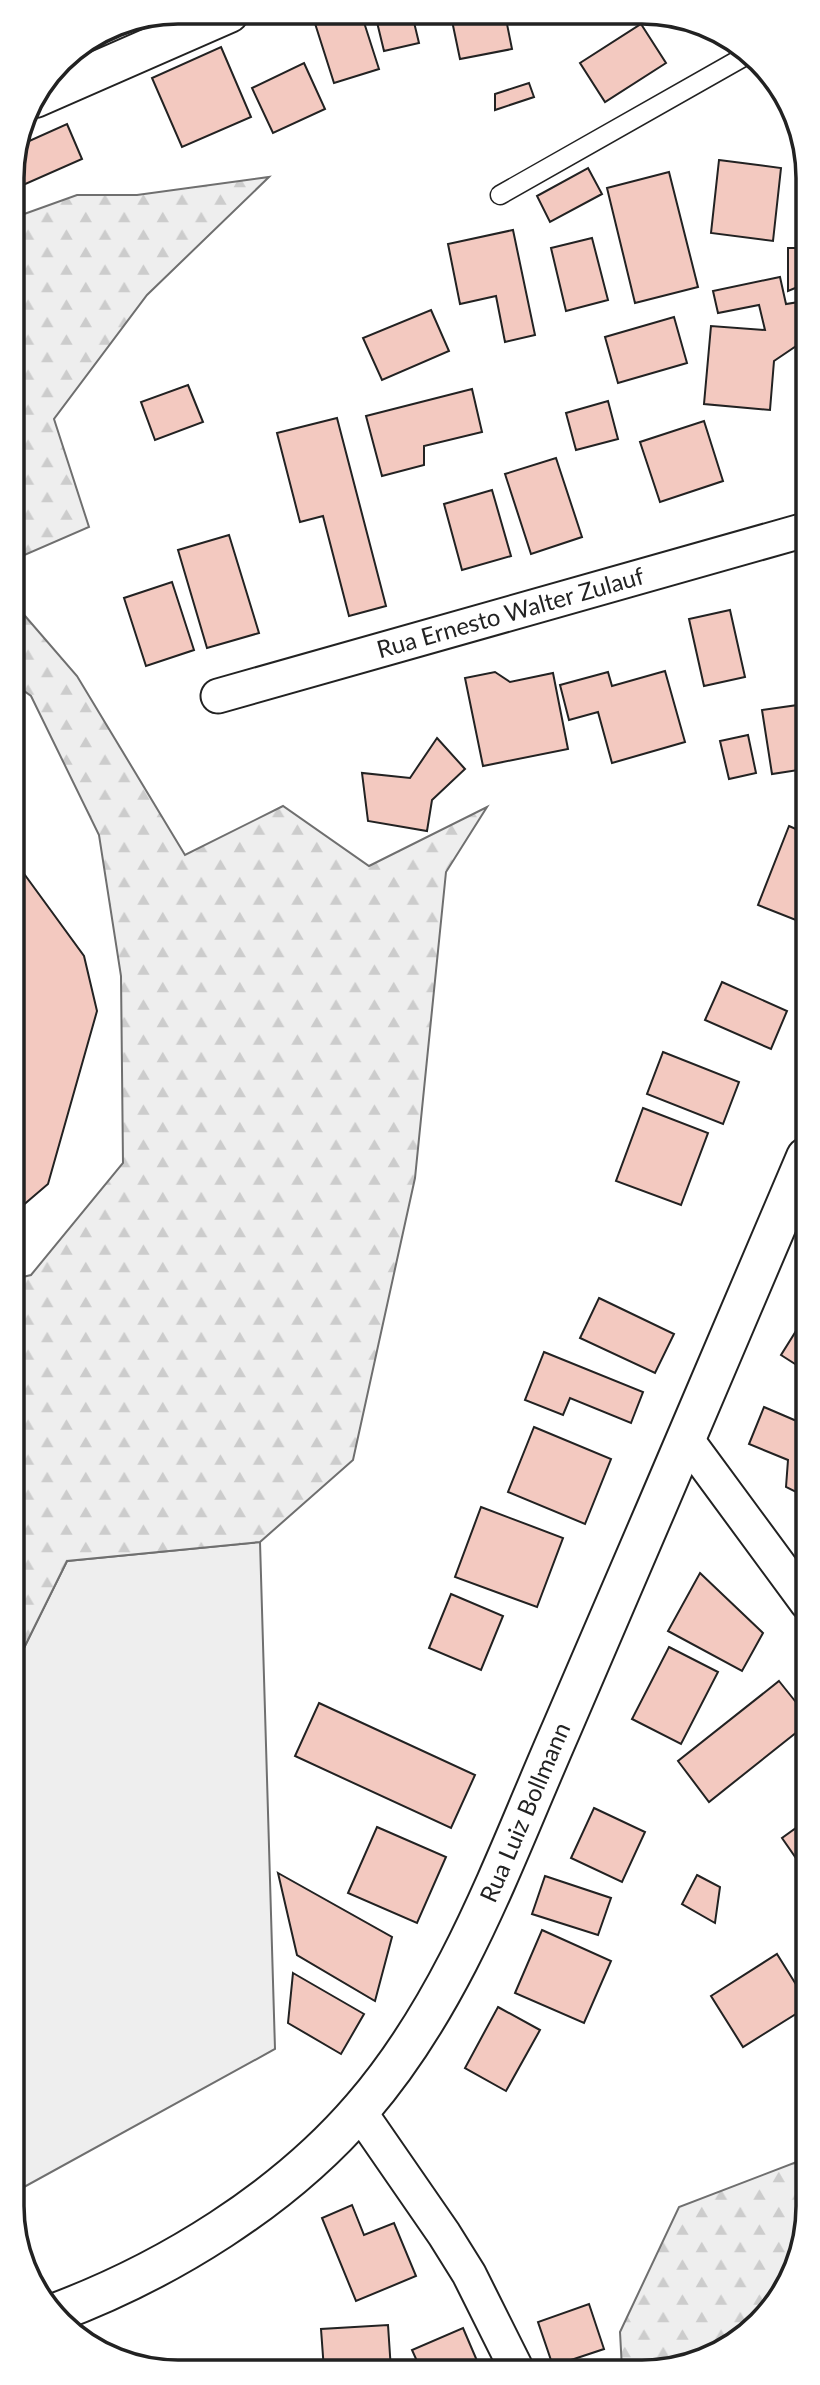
<svg xmlns="http://www.w3.org/2000/svg" width="820" height="2385" font-family="Lato,sans-serif">
  <defs>
    <pattern id="forest-firs" width="22" height="20" patternUnits="userSpaceOnUse" patternTransform="scale(1.75)"><rect width="22" height="20" fill="#eee"/><path d="M5 1l3.5 6h-7zM16 11l3.5 6h-7z" fill="#ccc"/></pattern>
  </defs>
  <rect width="100%" height="100%" fill="#fff"/>
  <!-- green -->
  <path fill="#eee" stroke="#6f6f6f" stroke-width="2" d="M260,1542L275,2049L15,2192V1666L67,1561Z"/>
  <!-- forest -->
  <g fill="url(#forest-firs)" stroke="#6f6f6f" stroke-width="2">
    <path d="M269,177L147,295L54,419L89,527L13,560V218L77,195H137Z"/>
    <path d="M13,602L77,676L185,855L283,806L369,866L487,807L446,872L415,1178L353,1460L260,1542L67,1561L15,1666L14,1279L31,1275L123,1163L121,976L99,835L31,696L13,683Z"/>
    <path d="M807,2158C807,2177 810,2198 807,2217C799,2291 749,2352 675,2369C659,2373 638,2369 622,2369L620,2332L679,2207Z"/>
  </g>
  <!-- building -->
  <g fill="#f3c9c0" stroke="#222" stroke-width="2">
    <path d="M361,13L379,69L334,83L312,14Z"/>
    <path d="M375,14H412L419,43L384,51Z"/>
    <path d="M458,14H505L512,49L460,59L451,16Z"/>
    <path d="M641,24L666,63L605,102L580,63Z"/>
    <path d="M221,47L251,117L182,147L152,78Z"/>
    <path d="M304,63L325,109L273,133L252,88Z"/>
    <path d="M529,83L534,97L495,110V94Z"/>
    <path d="M67,124L82,159L14,189L13,167L18,146Z"/>
    <path d="M719,160L781,168L773,241L711,233Z"/>
    <path d="M588,168L602,194L550,222L537,196Z"/>
    <path d="M669,172L698,287L635,303L607,188Z"/>
    <path d="M803,185L805,284L788,291V248H802Z"/>
    <path d="M513,230L535,335L505,342L496,296L460,304L448,244Z"/>
    <path d="M592,238L608,300L566,311L551,248Z"/>
    <path d="M780,277L786,304L799,302L805,340L774,361L770,410L704,404L711,326L765,330L759,305L718,313L713,291Z"/>
    <path d="M431,310L449,351L382,380L363,338Z"/>
    <path d="M674,317L687,363L618,383L605,337Z"/>
    <path d="M188,385L203,422L155,440L141,402Z"/>
    <path d="M472,389L482,432L424,446V465L382,476L366,416Z"/>
    <path d="M608,401L618,439L576,450L566,413Z"/>
    <path d="M337,418L386,606L349,616L323,516L300,522L277,433Z"/>
    <path d="M704,421L723,481L660,502L640,442Z"/>
    <path d="M556,458L582,537L531,554L505,474Z"/>
    <path d="M492,490L511,556L462,570L444,504Z"/>
    <path d="M229,535L259,633L207,648L178,550Z"/>
    <path d="M172,582L194,650L146,666L124,598Z"/>
    <path d="M730,610L745,677L704,686L689,619Z"/>
    <path d="M665,671L685,742L612,763L598,712L569,720L560,685L608,672L612,686Z"/>
    <path d="M495,672L510,682L553,673L568,749L483,766L465,678Z"/>
    <path d="M805,704V769L772,774L762,710Z"/>
    <path d="M748,735L756,773L729,779L720,741Z"/>
    <path d="M437,738L465,769L432,800L427,831L368,821L362,773L410,778Z"/>
    <path d="M789,826L805,833L806,924L758,905Z"/>
    <path d="M14,860L84,956L97,1011L48,1184L14,1213Z"/>
    <path d="M722,982L787,1011L771,1049L705,1020Z"/>
    <path d="M663,1052L739,1082L723,1124L647,1094Z"/>
    <path d="M643,1108L708,1133L681,1205L616,1181Z"/>
    <path d="M599,1298L674,1334L655,1373L580,1338Z"/>
    <path d="M806,1315V1371L781,1355Z"/>
    <path d="M544,1352L643,1392L631,1423L570,1398L563,1415L525,1400Z"/>
    <path d="M764,1407L806,1425V1497L786,1487L788,1460L749,1444Z"/>
    <path d="M534,1427L611,1459L585,1524L508,1492Z"/>
    <path d="M481,1507L563,1538L537,1607L455,1577Z"/>
    <path d="M700,1573L763,1633L742,1671L668,1631Z"/>
    <path d="M451,1594L503,1616L481,1670L429,1648Z"/>
    <path d="M669,1647L718,1672L681,1744L632,1719Z"/>
    <path d="M779,1681L807,1716V1724L709,1802L678,1761Z"/>
    <path d="M319,1703L475,1775L451,1828L295,1756Z"/>
    <path d="M594,1808L645,1832L622,1882L571,1858Z"/>
    <path d="M807,1820V1874L782,1838Z"/>
    <path d="M377,1827L446,1857L417,1923L348,1893Z"/>
    <path d="M278,1873L392,1937L375,2001L297,1955Z"/>
    <path d="M697,1875L720,1887L715,1923L682,1904Z"/>
    <path d="M545,1876L611,1898L598,1935L532,1914Z"/>
    <path d="M542,1930L611,1961L584,2023L515,1993Z"/>
    <path d="M777,1954L807,2002V2007L743,2047L711,1996Z"/>
    <path d="M293,1973L364,2014L341,2054L288,2023Z"/>
    <path d="M498,2007L540,2030L506,2091L465,2068Z"/>
    <path d="M352,2205L364,2235L394,2223L416,2276L356,2301L322,2218Z"/>
    <path d="M589,2304L604,2349L553,2366L538,2322Z"/>
    <path d="M388,2325L391,2370H324L321,2329Z"/>
    <path d="M463,2328L481,2370H421L412,2350Z"/>
  </g>
  <g fill="none" stroke-linecap="round" stroke-linejoin="round">
    <defs>
      <path id="service" d="M500,195L747,55"/>
      <g id="minor">
        <path id="s1" d="M218,696L805,530"/>
        <path d="M687,1440L807,1603"/>
        <path d="M359,2111L444,2234L469,2274L517,2370"/>
      </g>
      <path id="tertiary" d="M35,98L229,13"/>
      <g id="secondary">
        <path id="s2" d="M55,2313C167,2271 283,2200 362,2108C456,1999 504,1860 561,1730C643,1539 725,1349 806,1157"/>
      </g>
    </defs>
    <!-- service casing -->
    <use href="#service" stroke="#222" stroke-width="21"/>
    <!-- minor casing -->
    <use href="#minor" stroke="#222" stroke-width="37"/>
    <!-- tertiary casing -->
    <use href="#tertiary" stroke="#222" stroke-width="42"/>
    <!-- secondary casing -->
    <use href="#secondary" stroke="#222" stroke-width="42"/>
    <!-- service -->
    <use href="#service" stroke="#fff" stroke-width="18"/>
    <!-- minor -->
    <use href="#minor" stroke="#fff" stroke-width="33"/>
    <!-- tertiary -->
    <use href="#tertiary" stroke="#fff" stroke-width="38"/>
    <!-- secondary -->
    <use href="#secondary" stroke="#fff" stroke-width="38"/>
  </g>
  <g text-anchor="middle" stroke-width="5" stroke-linejoin="round" paint-order="stroke">
    <!-- street labels -->
    <g font-size="24" fill="#222" stroke="#fff">
      <text dy="8" stroke="none"><textPath href="#s1" startOffset="304">Rua Ernesto Walter Zulauf</textPath></text>
      <text dy="8" stroke="none"><textPath href="#s2" startOffset="712">Rua Luiz Bollmann</textPath></text>
    </g>
  </g>
  <!-- crop -->
  <path d="M0 0H820V2385H0ZM178 24H642A154 154 0 0 1 796 178V2206A154 154 0 0 1 642 2360H178A154 154 0 0 1 24 2206V178A154 154 0 0 1 178 24Z" fill="#fff" fill-rule="evenodd"/>
  <path fill="none" stroke="#222" stroke-width="3.5" d="M178 24H642A154 154 0 0 1 796 178V2206A154 154 0 0 1 642 2360H178A154 154 0 0 1 24 2206V178A154 154 0 0 1 178 24Z"/>
</svg>
